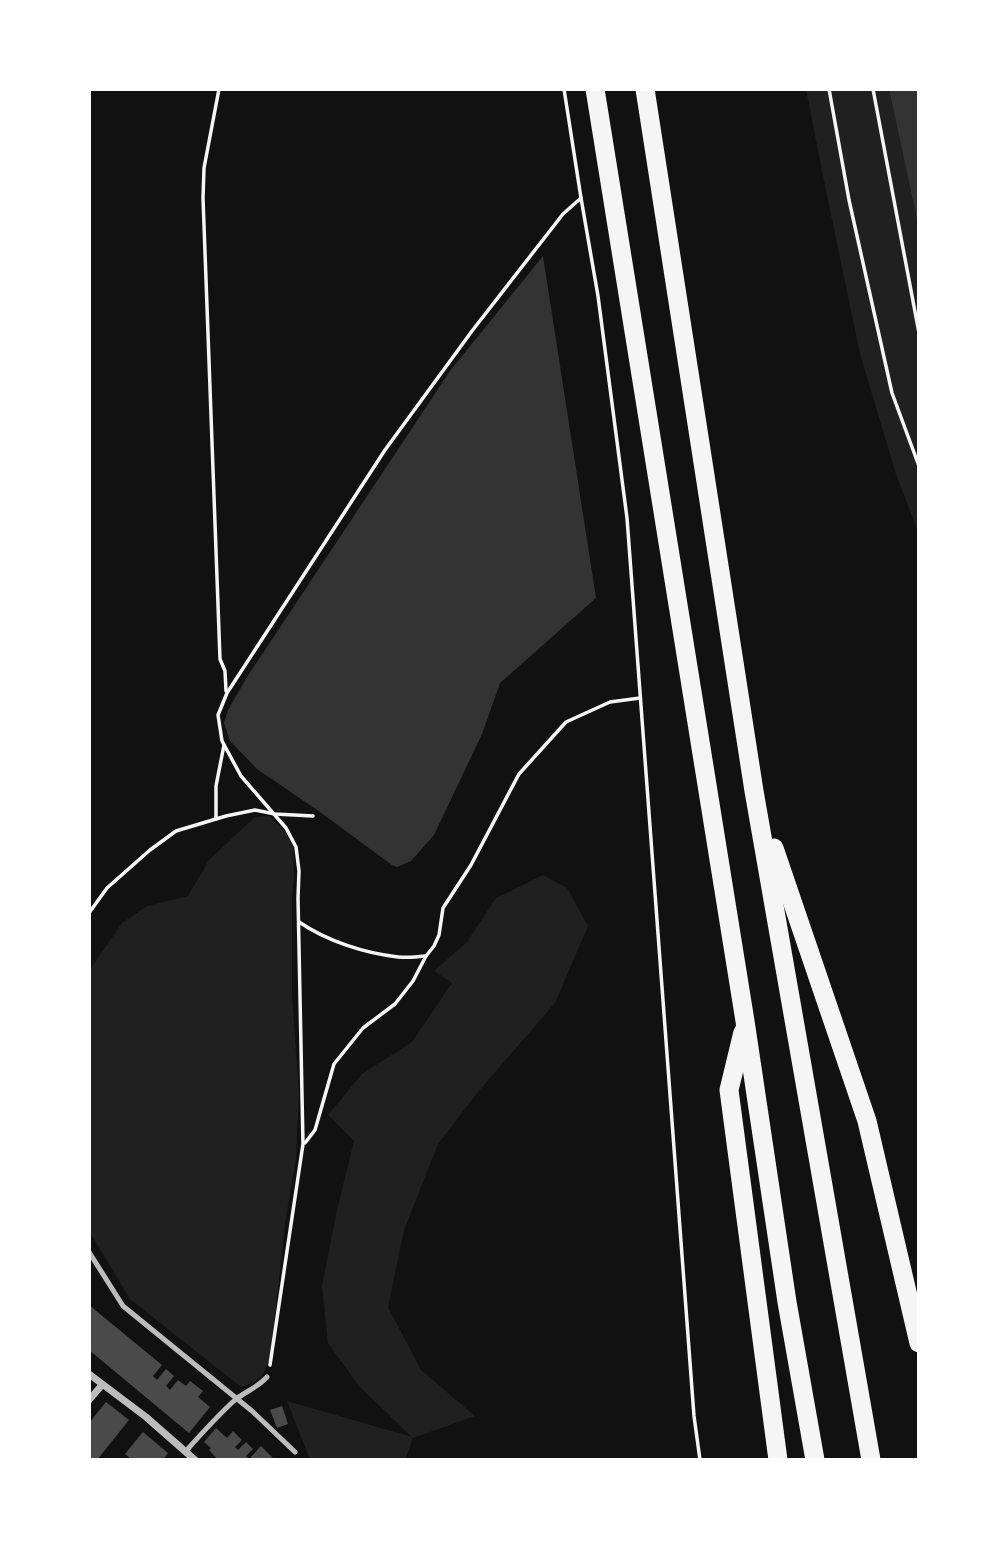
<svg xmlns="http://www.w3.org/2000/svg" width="1008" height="1549" font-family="Signika,sans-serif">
  <rect width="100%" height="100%" fill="#111"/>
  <!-- green -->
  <g fill="#202020">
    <path d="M806,89H889L919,229V534L896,474L860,354L822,171Z"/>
    <path d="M270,816L286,833L293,848L294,877L292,898V996L299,1094L296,1158L285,1223L271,1354C264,1375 262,1381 241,1387L130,1299L89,1231V971L122,923L147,906L188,896L209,860L255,817Z"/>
    <path d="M543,875L567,888L588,926L555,1003L478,1092L438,1144L404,1230L388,1307L421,1370L475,1416L413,1438L405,1460H310L287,1401L412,1437L359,1386L328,1343L322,1286L337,1210L354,1141L328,1115L362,1074L412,1042L452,983L434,971L467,942L496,898Z"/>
  </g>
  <!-- water -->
  <g fill="#333">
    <path d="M889,89H919V229Z"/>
    <path d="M543,256L596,598L500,683L482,734L434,835L411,861L397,867L392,865L320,812L257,769L230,741L224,723L228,710L247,677L450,371Z"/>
  </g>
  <!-- building -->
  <g fill="#4a4a4a">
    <path d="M89,1305L162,1365L153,1376L157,1380L166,1369L174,1376L166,1386L170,1390L178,1380L186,1386L190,1381L203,1391L198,1397L210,1407L189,1433L89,1350Z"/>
    <path d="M106,1402L129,1420L97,1460H89V1423Z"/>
    <path d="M282,1406L288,1424L277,1428L270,1410Z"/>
    <path d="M216,1428L227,1438L233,1431L242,1440L235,1447L238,1450L246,1442L253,1449L246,1456L249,1459L261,1446L275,1460H218L209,1450L211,1448L204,1442Z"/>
    <path d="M143,1432L168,1453L163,1460H132L125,1454Z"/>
  </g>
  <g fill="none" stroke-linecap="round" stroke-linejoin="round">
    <!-- path -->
    <g stroke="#f5f5f5" stroke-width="3.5">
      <path d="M219,89L204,168L203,198L220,659L225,671L226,691"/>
      <path d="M564,89L581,198L598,296L627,518L694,1416L700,1460"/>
      <path d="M829,89L849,200L892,393L919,466"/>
      <path d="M873,89L919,333"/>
      <path d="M216,819V786L224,745"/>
      <path d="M89,913L107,888L150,850L176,831L226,816L255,810L275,814L313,816"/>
      <path d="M299,922C327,941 364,953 398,957C407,958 417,957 426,956"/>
      <path d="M305,1143L315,1130L334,1064L363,1028L395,1004L413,981L426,956L434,946L439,935L443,908L471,865L519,774L566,722L610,702L640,698"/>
      <path d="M270,1365L303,1144L298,898L299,871L296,847L286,828L241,776L222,741L218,715L227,693L385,450L472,331L563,214L581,198"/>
    </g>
    <!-- service -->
    <g stroke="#bcbcbc" stroke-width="5">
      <path d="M89,1252L123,1306L252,1411L295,1452"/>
      <path d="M186,1451C202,1433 218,1415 236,1399C247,1391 258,1387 267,1377"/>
    </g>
    <!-- minor -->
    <g stroke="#bcbcbc" stroke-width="7">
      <path d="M89,1374L146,1417L195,1460"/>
      <path d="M89,1400L102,1385"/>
    </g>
    <!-- trunk -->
    <g stroke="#f5f5f5" stroke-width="19">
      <path d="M595,89L745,1021L787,1302L815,1460"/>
      <path d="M645,89L754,791L871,1460"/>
      <path d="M774,848L867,1121L919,1343"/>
      <path d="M743,1032L729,1090L778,1460"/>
    </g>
  </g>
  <!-- border -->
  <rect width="1008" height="1549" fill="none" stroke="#ffffff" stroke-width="182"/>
</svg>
